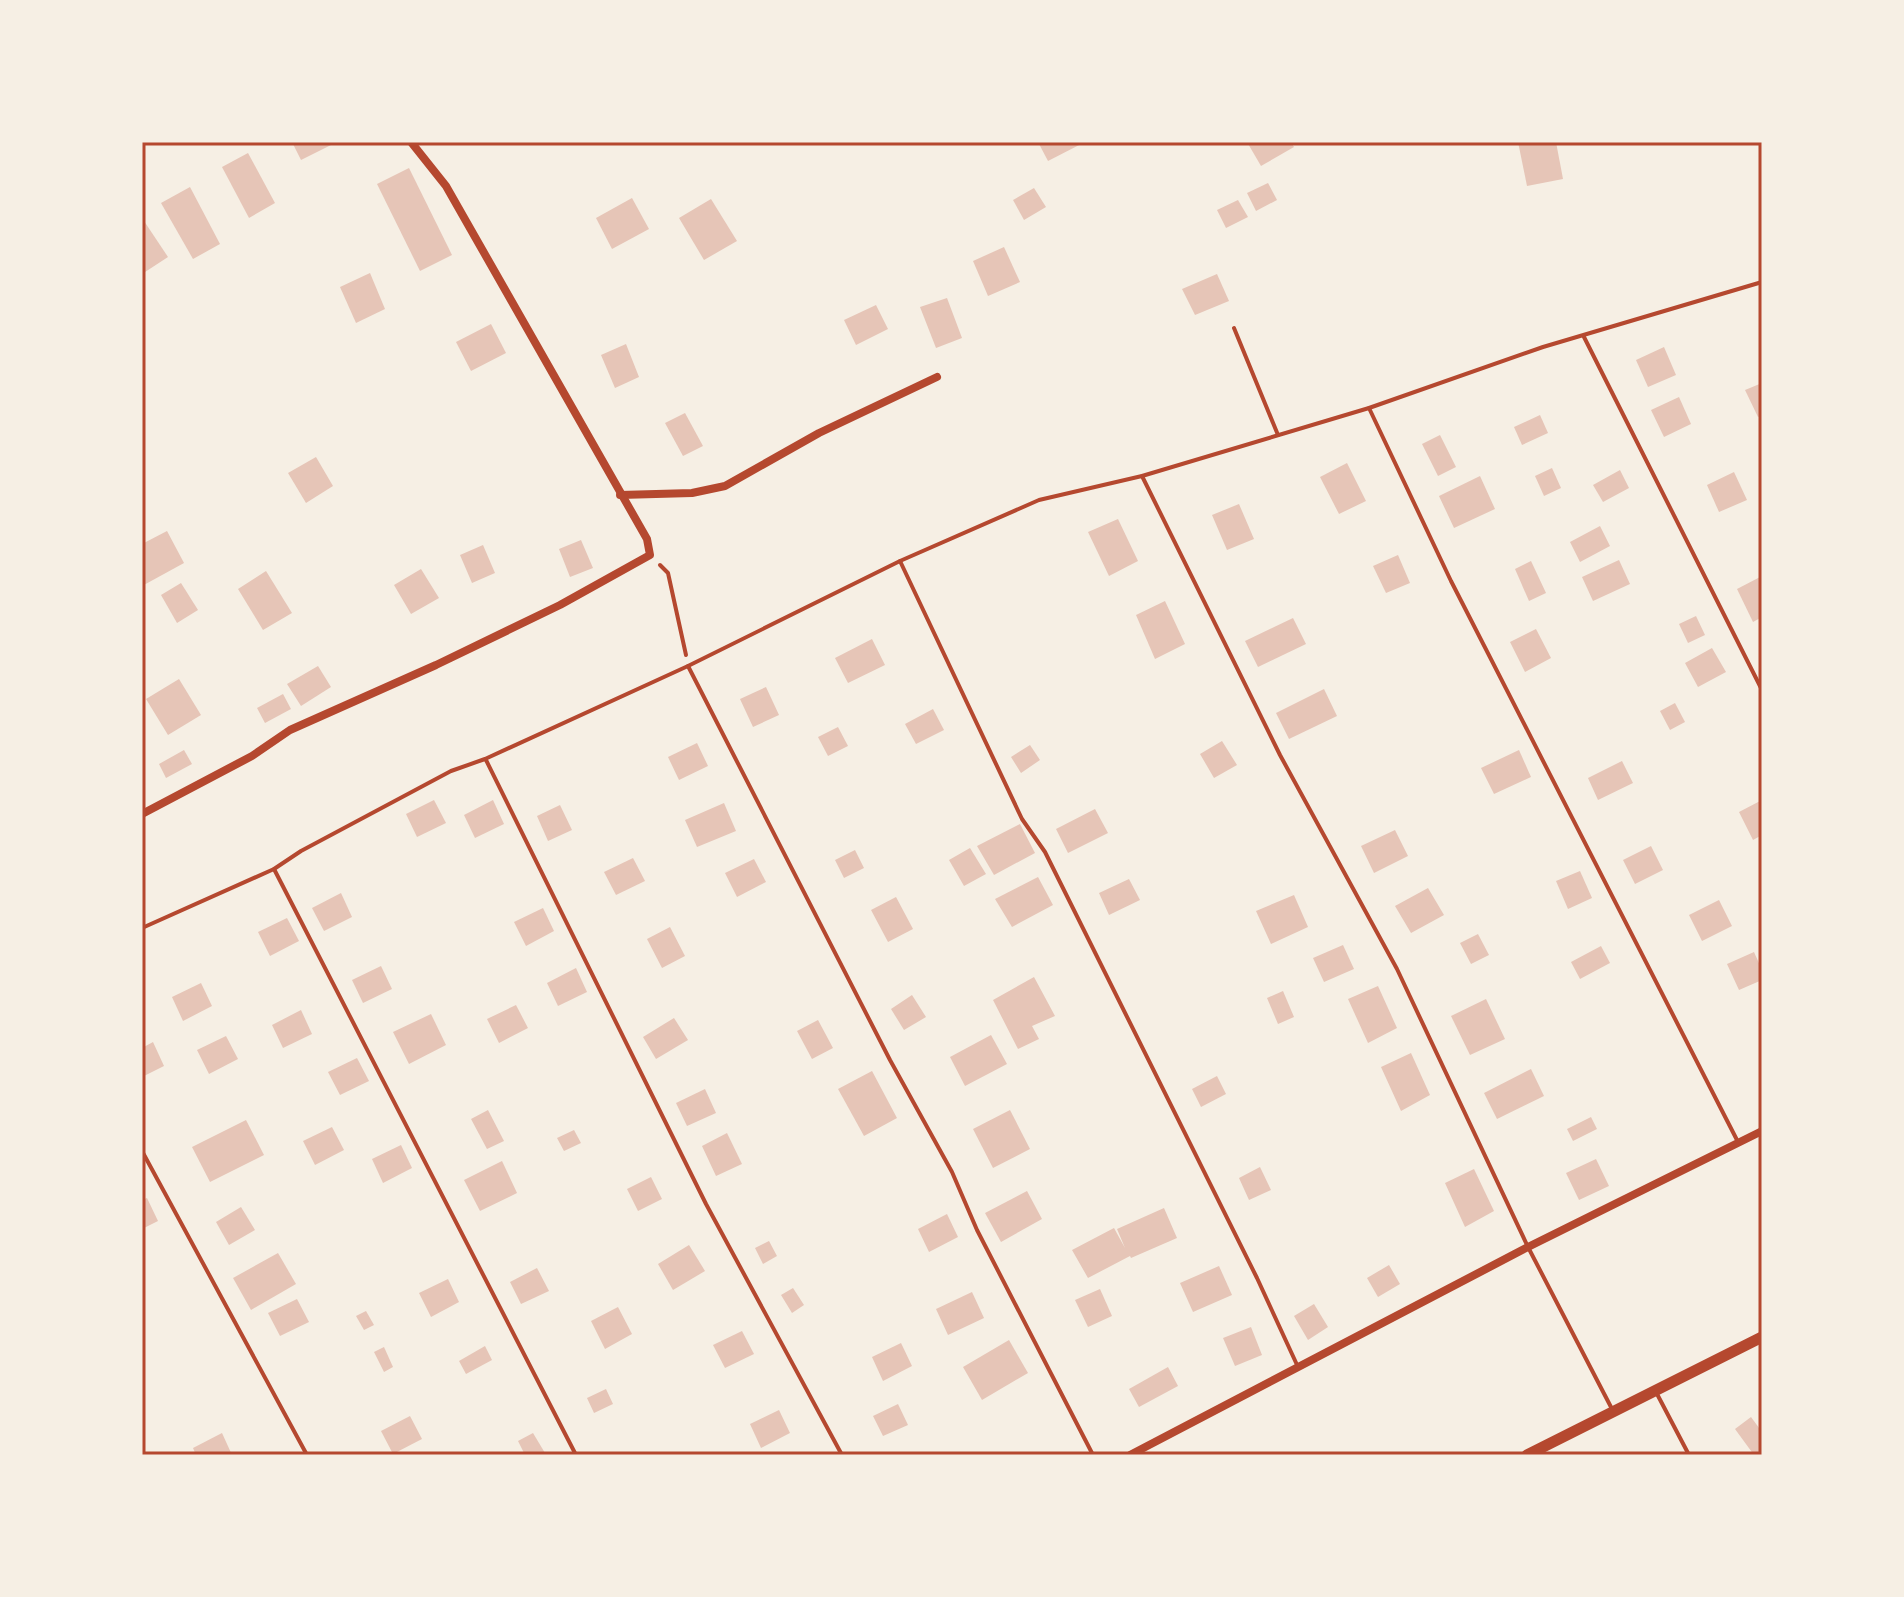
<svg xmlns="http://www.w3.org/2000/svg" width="1904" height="1597" font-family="'Libre Baskerville',serif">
  <rect width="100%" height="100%" fill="#f6efe4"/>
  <!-- building -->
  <g fill="#e6c5b7">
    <path d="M292,142H329L331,145L301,160Z"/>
    <path d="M1038,142H1085L1048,161Z"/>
    <path d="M1247,142H1291L1294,147L1261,166Z"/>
    <path d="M1518,142H1556L1563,179L1527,186Z"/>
    <path d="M248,153L275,203L249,218L222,167Z"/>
    <path d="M409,168L452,255L420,271L377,184Z"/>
    <path d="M1268,183L1277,200L1256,211L1247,193Z"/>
    <path d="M190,187L220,244L193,259L161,203Z"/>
    <path d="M1034,188L1046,207L1024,220L1013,200Z"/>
    <path d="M632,198L649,229L612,249L596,218Z"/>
    <path d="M711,199L737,241L704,260L679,218Z"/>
    <path d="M1238,200L1248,217L1226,228L1217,210Z"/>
    <path d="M142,218L168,257L142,274Z"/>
    <path d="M1004,247L1020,282L988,296L973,261Z"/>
    <path d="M370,273L385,309L356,323L340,287Z"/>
    <path d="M1217,274L1229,301L1195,315L1182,289Z"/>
    <path d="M947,298L962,338L936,348L920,307Z"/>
    <path d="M876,305L888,329L856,345L844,320Z"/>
    <path d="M491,324L506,353L471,371L456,342Z"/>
    <path d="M626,344L639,377L615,388L601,355Z"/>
    <path d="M1664,347L1676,375L1648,387L1636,360Z"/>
    <path d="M1762,383V415L1758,417L1745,390Z"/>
    <path d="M1679,397L1691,424L1664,437L1651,410Z"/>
    <path d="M685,413L703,446L683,456L665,423Z"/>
    <path d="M1540,415L1548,433L1522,445L1514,427Z"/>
    <path d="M1440,435L1456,467L1438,476L1422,444Z"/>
    <path d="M316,457L333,486L306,503L288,473Z"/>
    <path d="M1347,463L1366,501L1339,514L1320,477Z"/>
    <path d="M1552,468L1561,488L1544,496L1535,476Z"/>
    <path d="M1620,470L1629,488L1603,502L1593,485Z"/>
    <path d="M1734,472L1747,500L1719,512L1707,485Z"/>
    <path d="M1480,476L1495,509L1454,528L1439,496Z"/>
    <path d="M1239,504L1254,539L1227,550L1212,515Z"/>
    <path d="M1118,519L1138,561L1109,576L1088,532Z"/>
    <path d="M1600,526L1610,546L1580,562L1570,542Z"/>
    <path d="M167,531L184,563L142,586V544Z"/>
    <path d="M581,540L593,568L570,577L559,549Z"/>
    <path d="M483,545L495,573L472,583L460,555Z"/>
    <path d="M1398,555L1410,583L1386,593L1373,566Z"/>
    <path d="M1619,560L1630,584L1593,601L1582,577Z"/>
    <path d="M1531,561L1546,593L1529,601L1515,569Z"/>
    <path d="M421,569L439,598L411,614L394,585Z"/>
    <path d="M266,571L292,613L263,630L238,589Z"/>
    <path d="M1762,576V617L1753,622L1737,589Z"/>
    <path d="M181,583L198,610L177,623L161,595Z"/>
    <path d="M1165,601L1185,644L1155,659L1136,615Z"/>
    <path d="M1696,616L1705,635L1688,643L1679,624Z"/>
    <path d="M1293,618L1306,644L1258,667L1245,641Z"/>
    <path d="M1536,629L1551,658L1525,672L1510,642Z"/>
    <path d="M872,639L885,665L848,683L835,658Z"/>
    <path d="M1712,648L1726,672L1698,687L1685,663Z"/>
    <path d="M318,666L331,687L301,706L287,684Z"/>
    <path d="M179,679L201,715L168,735L146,699Z"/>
    <path d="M766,687L779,715L753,727L740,699Z"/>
    <path d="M1324,689L1337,716L1289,739L1276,713Z"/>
    <path d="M283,694L291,709L265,723L257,708Z"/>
    <path d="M1675,703L1685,722L1670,730L1660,711Z"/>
    <path d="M933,709L944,730L916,744L905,724Z"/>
    <path d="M838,727L848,746L828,756L818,737Z"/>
    <path d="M1222,741L1237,765L1214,778L1200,754Z"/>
    <path d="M697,743L708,766L679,780L668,757Z"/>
    <path d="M1030,745L1040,760L1021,773L1011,757Z"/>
    <path d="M184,750L192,764L166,778L159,764Z"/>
    <path d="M1519,750L1531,777L1494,794L1481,768Z"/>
    <path d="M1622,761L1633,783L1598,800L1588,778Z"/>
    <path d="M434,800L446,823L417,837L406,814Z"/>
    <path d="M493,800L504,824L475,838L464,815Z"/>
    <path d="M1762,800V835L1753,840L1739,812Z"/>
    <path d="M724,803L736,831L697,847L685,820Z"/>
    <path d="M560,805L572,830L548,841L537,816Z"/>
    <path d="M1095,809L1108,833L1068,853L1056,829Z"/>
    <path d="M1020,824L1035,853L994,875L977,846Z"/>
    <path d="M1395,830L1408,856L1374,873L1361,846Z"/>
    <path d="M1651,846L1663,870L1635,884L1623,860Z"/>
    <path d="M970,848L986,874L964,886L949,860Z"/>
    <path d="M855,850L864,868L844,878L835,860Z"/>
    <path d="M633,858L645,881L616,895L604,872Z"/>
    <path d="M754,859L766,882L737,897L725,873Z"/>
    <path d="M1580,871L1592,898L1568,909L1556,881Z"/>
    <path d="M1038,877L1053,905L1012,927L995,899Z"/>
    <path d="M1129,879L1140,900L1109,915L1099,893Z"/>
    <path d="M1428,888L1444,915L1411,933L1395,906Z"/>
    <path d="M341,893L352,917L324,931L312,908Z"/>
    <path d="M1294,895L1308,927L1271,944L1256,911Z"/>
    <path d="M896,897L913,929L888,942L871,910Z"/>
    <path d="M1719,900L1732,926L1702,941L1689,915Z"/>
    <path d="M543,908L554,931L526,946L514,922Z"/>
    <path d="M287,918L299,941L270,956L258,932Z"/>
    <path d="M670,927L685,956L662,968L647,939Z"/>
    <path d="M1478,934L1489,955L1471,964L1460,943Z"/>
    <path d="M1343,945L1354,969L1324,982L1313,958Z"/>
    <path d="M1601,946L1610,963L1580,979L1571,962Z"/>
    <path d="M1754,952L1762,970V980L1739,990L1727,964Z"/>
    <path d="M381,966L392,989L363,1003L352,980Z"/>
    <path d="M576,968L587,992L558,1006L547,983Z"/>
    <path d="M1034,977L1055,1016L1032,1026L1039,1039L1018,1049L993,1000Z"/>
    <path d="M201,983L212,1006L183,1021L172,997Z"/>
    <path d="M1378,986L1397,1028L1368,1043L1348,999Z"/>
    <path d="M1283,991L1294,1017L1278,1024L1267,998Z"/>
    <path d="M912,995L926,1017L904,1030L891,1009Z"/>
    <path d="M1486,999L1505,1039L1470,1055L1451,1016Z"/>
    <path d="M516,1005L528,1028L499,1043L487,1019Z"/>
    <path d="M301,1010L312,1034L283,1048L272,1025Z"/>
    <path d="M431,1014L446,1045L409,1064L393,1032Z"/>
    <path d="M674,1018L688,1040L656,1059L643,1037Z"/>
    <path d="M818,1020L833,1048L812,1059L797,1031Z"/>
    <path d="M991,1035L1007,1064L965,1086L950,1057Z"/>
    <path d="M226,1036L238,1059L209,1074L197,1050Z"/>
    <path d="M153,1042L164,1066L142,1077V1048Z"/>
    <path d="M1411,1053L1430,1095L1401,1111L1381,1067Z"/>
    <path d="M357,1058L369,1081L340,1095L328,1072Z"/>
    <path d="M1531,1069L1544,1096L1497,1119L1484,1093Z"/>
    <path d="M872,1071L897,1118L864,1136L838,1089Z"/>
    <path d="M1217,1076L1226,1094L1201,1107L1192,1089Z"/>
    <path d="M705,1089L716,1113L687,1126L676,1103Z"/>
    <path d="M488,1110L504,1141L487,1149L471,1119Z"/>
    <path d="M1010,1110L1030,1149L993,1168L973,1129Z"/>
    <path d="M1591,1117L1597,1129L1573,1141L1567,1129Z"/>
    <path d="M246,1120L264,1155L210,1182L192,1147Z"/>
    <path d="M332,1127L344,1150L315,1165L303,1141Z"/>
    <path d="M574,1130L581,1143L564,1151L557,1138Z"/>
    <path d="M727,1133L742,1164L716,1176L702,1146Z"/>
    <path d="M401,1145L412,1168L383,1183L372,1159Z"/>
    <path d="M1596,1159L1609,1186L1579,1200L1566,1173Z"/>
    <path d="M502,1161L517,1193L480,1211L464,1180Z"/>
    <path d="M1260,1167L1271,1190L1249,1200L1239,1178Z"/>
    <path d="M1474,1169L1494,1211L1465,1227L1445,1183Z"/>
    <path d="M651,1177L662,1199L638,1211L627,1189Z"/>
    <path d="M1027,1191L1042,1219L1001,1242L985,1213Z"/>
    <path d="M147,1198L158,1221L142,1229V1200Z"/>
    <path d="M241,1207L255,1230L229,1245L216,1222Z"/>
    <path d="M1164,1208L1177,1238L1131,1258L1130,1256L1088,1278L1072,1250L1114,1228L1125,1248L1117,1229Z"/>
    <path d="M947,1214L958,1237L929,1252L918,1229Z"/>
    <path d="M769,1241L777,1256L763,1264L755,1248Z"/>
    <path d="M689,1245L705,1271L673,1290L658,1264Z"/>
    <path d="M278,1253L296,1284L251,1310L233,1278Z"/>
    <path d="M1389,1265L1400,1284L1378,1297L1367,1278Z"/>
    <path d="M1219,1266L1232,1295L1193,1312L1180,1283Z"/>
    <path d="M537,1268L549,1291L521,1304L510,1282Z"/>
    <path d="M448,1279L459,1302L431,1317L419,1293Z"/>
    <path d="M793,1288L804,1305L792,1313L781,1295Z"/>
    <path d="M1100,1289L1112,1316L1088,1327L1075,1300Z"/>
    <path d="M972,1292L984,1318L948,1335L936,1309Z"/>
    <path d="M297,1299L309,1322L280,1336L268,1313Z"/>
    <path d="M1314,1304L1328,1327L1308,1340L1294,1316Z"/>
    <path d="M618,1307L632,1334L605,1349L591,1321Z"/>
    <path d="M366,1311L374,1325L364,1330L356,1316Z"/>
    <path d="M1251,1327L1262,1355L1235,1366L1223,1338Z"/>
    <path d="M742,1331L754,1354L725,1368L713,1345Z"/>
    <path d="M1009,1340L1028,1373L982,1400L963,1367Z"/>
    <path d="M901,1343L912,1366L883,1381L872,1357Z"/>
    <path d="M485,1346L492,1360L466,1374L459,1361Z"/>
    <path d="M384,1347L393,1367L384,1372L374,1352Z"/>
    <path d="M1168,1367L1178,1386L1139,1407L1129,1389Z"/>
    <path d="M606,1389L613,1404L594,1413L587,1398Z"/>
    <path d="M898,1404L908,1425L883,1436L873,1416Z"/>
    <path d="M779,1410L790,1433L761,1448L750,1424Z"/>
    <path d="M410,1416L422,1439L393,1454L381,1431Z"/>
    <path d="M1751,1417L1762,1432V1455H1754L1735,1429Z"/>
    <path d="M222,1433L232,1455H196L193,1448Z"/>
    <path d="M533,1433L545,1453L542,1455H525L518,1441Z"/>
  </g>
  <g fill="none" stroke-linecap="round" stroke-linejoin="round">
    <!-- path -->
    <path stroke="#b5482f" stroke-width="4" d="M660,565L668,573L686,655"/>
    <!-- service -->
    <g stroke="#b5482f" stroke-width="4">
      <path d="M1234,328L1278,435"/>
      <path d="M1584,337L1762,690"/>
      <path d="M1369,408L1451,581L1738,1142"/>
      <path d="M1142,476L1280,755L1397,969L1528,1247L1612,1409"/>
      <path d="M900,561L1022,819L1045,852L1257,1278L1298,1367"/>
      <path d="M688,666L890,1060L952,1172L977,1230L1093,1455"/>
      <path d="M486,760L706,1204L842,1455"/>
      <path d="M274,869L576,1455"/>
      <path d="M142,928L274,869L301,851L451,771L485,759L688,666L900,561L1039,500L1142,476L1369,408L1543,347L1762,282"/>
      <path d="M142,1151L307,1455"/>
      <path d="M1656,1392L1689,1455"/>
    </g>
    <!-- minor -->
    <g stroke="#b5482f" stroke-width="8">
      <path d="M620,495L692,493L725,486L819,433L937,377"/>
      <path d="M142,814L252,756L290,730L436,665L560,605L650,555L647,539L446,186L411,142"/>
      <path d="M1130,1455L1528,1247L1762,1131"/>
    </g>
    <!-- tertiary -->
    <path stroke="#b5482f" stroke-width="11" d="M1527,1455L1762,1337"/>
  </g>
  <!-- border -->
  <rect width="1904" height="1597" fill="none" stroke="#f6efe4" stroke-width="288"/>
  <rect x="144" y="144" width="1616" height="1309" fill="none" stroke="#b5482f" stroke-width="3"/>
</svg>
